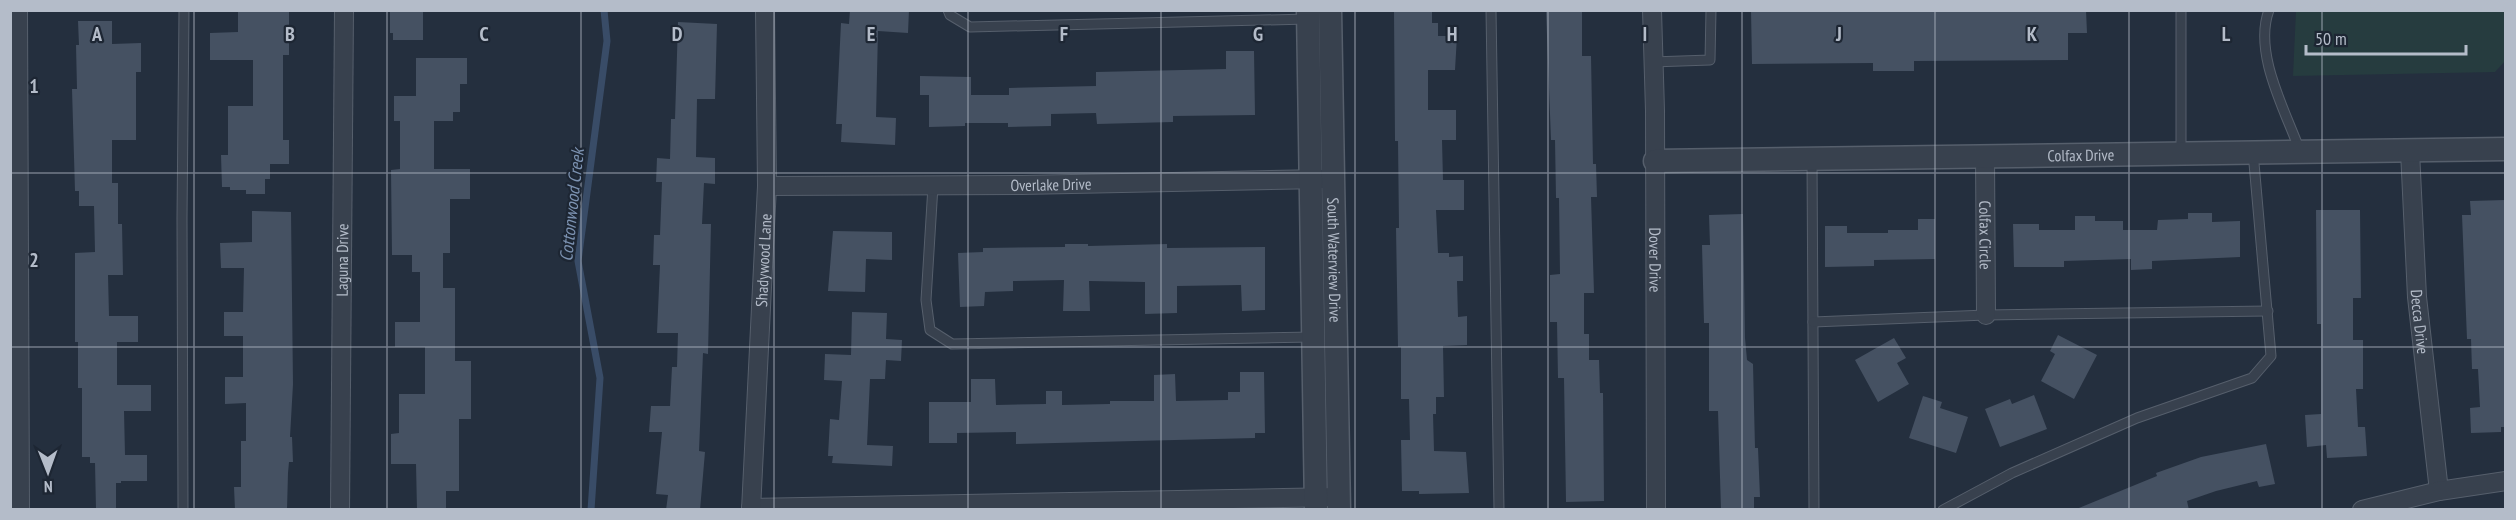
<svg xmlns="http://www.w3.org/2000/svg" width="2516" height="520" font-family="'PT Sans Narrow',sans-serif">
  <rect width="100%" height="100%" fill="#242f3e"/>
  <!-- park -->
  <path fill="#263c3f" d="M2296,11H2505V61L2495,72L2293,76Z"/>
  <g fill="none" stroke-linecap="round" stroke-linejoin="round">
    <!-- stream -->
    <path stroke="#394c67" stroke-width="7" d="M591,510L600,378L578,261L607,41L604,10"/>
  </g>
  <!-- building -->
  <g fill="#455162">
    <path d="M238,10H289V55H283V140H289V164H270V179H265V194H246V190H230V187H222L221,155H228V106H253V60H210V33L238,32Z"/>
    <path d="M390,10H423V40H393V33H390Z"/>
    <path d="M850,10H909L908,33L878,31L876,117L896,118L895,145L841,142L842,124H836L841,23L849,24Z"/>
    <path d="M1546,10H1582V56H1591L1593,164H1596L1597,197H1591L1594,293H1584V334H1589V360H1599L1600,393H1603L1604,501L1566,502L1564,378H1558L1557,322H1550V275L1560,274L1559,198H1556L1555,140H1551Z"/>
    <path d="M1751,10H2086L2087,33H2068V60L1914,61V71H1873V63L1752,64Z"/>
    <path d="M1432,11V23H1438V36H1457L1455,70H1428V110H1456V140H1442L1443,180H1464V210H1436L1438,253H1449V257L1463,256V281H1457L1458,317L1467,316V345L1443,346L1444,397H1436V414H1433L1434,451L1466,452L1469,493L1419,494V491H1402L1401,440H1410L1409,399H1401V347H1398L1396,228H1399L1398,141H1395L1394,12Z"/>
    <path d="M78,21H112V44L141,43V72H136V140H112V183H118V224H122L123,275H108L109,316H138V342H117V385H151V411H124L125,455H147V481H121V483H116V510H96L95,463H90V457H82V388H78V342H75V253L95,252L94,206H79V191H75L72,89H77L76,45H79Z"/>
    <path d="M678,22L717,24L715,99H697L696,157L715,158V184L704,183L702,224H711L708,354L703,353L699,451L705,452L700,510H666L668,495L656,494L662,432H649L651,406H670L672,367H677L678,333H657L660,265H653L654,235H660L662,182H656L657,158L670,159L671,119H675Z"/>
    <path d="M1226,51H1254L1255,115L1173,116V122L1097,124L1096,113L1051,114V126L1008,127V123H965V126L929,127V95H920V76L971,77V95H1009V88L1096,86V72L1226,69Z"/>
    <path d="M416,58H467V84H460V112H453V121H434V169H470V199H450V253H443V288H455V361H471V419H459V491H446V510H417L416,464H391V434L399,433V394H425V347H395V322H420V272H412V255H392L391,170L400,169V121H394V96H416Z"/>
    <path d="M2505,200V234H2504L2505,427H2501V432L2471,433L2470,408L2480,407L2478,369H2472L2471,339H2467L2462,215H2471L2470,201Z"/>
    <path d="M2316,210H2360L2361,298H2353V340H2363V389H2356L2358,427H2365L2367,456L2327,458L2326,445L2307,447L2305,415L2321,414V324H2317Z"/>
    <path d="M252,211L291,212L293,384L290,437H292L293,462H289L288,473L287,510H235L234,487H241V441H246V403L225,404V377H243V336H224V312H243L244,268H221L220,243L252,242Z"/>
    <path d="M2188,213H2212V222L2240,221V257L2152,261V269L2131,270V259L2064,261V267H2014L2013,224H2039V230H2075V216H2095V221H2123V230H2157L2158,220L2188,219Z"/>
    <path d="M1743,214L1745,338L1747,360L1753,364L1755,448H1758L1760,497H1754V510H1721L1718,411H1709V323H1704L1702,245H1710L1709,215Z"/>
    <path d="M1918,219H1935V259L1874,260V266L1825,267V226H1847V233H1888V230H1918Z"/>
    <path d="M833,231L892,232V260L866,259L865,292L828,291Z"/>
    <path d="M1065,244H1088V246L1167,244V248L1265,247V310L1242,311L1241,285L1177,286V313L1145,314V282L1089,281L1090,311H1063L1064,280L1013,281V291L985,292L984,306L960,307L958,253L983,252V248L1065,247Z"/>
    <path d="M852,312L887,313L886,339L902,340L901,361L886,360L885,379H870L867,445L893,446L892,466L832,463L833,456H828L830,419L839,420L842,381L824,380L825,354L851,355Z"/>
    <path d="M2058,335L2097,355L2074,399L2041,381L2055,354L2050,351Z"/>
    <path d="M1894,338L1906,358L1897,363L1909,384L1878,402L1855,360Z"/>
    <path d="M1240,372H1264L1265,433H1255V438L1016,444V432L957,433V443H929V402H971V379H995L996,405L1046,404V391H1062V405L1110,404V401H1154V375L1175,374L1176,401L1228,400V392H1240Z"/>
    <path d="M2034,395L2047,429L2000,447L1985,409L2010,399L2012,404Z"/>
    <path d="M1923,396L1942,402L1940,408L1968,417L1956,453L1909,438Z"/>
    <path d="M2266,444L2275,484L2259,487L2257,481L2216,491L2187,501L2189,510H2074L2157,476L2156,473L2201,457Z"/>
  </g>
  <g fill="none" stroke-linecap="round" stroke-linejoin="round">
    <defs>
      <g id="service">
        <path d="M948,10L950,15L970,27L1308,19"/>
        <path d="M1491,10L1499,510"/>
        <path d="M2181,10V153"/>
        <path d="M2269,10C2253,53 2285,110 2300,151"/>
        <path d="M1652,62L1710,60L1711,10"/>
        <path d="M1812,159L1814,510"/>
        <path d="M933,186L926,300L930,330L952,344L1313,337"/>
        <path d="M1813,322L1986,315L2268,311"/>
        <path d="M183,510L182,218L184,10"/>
        <path d="M1943,510L2012,473L2137,418L2252,378L2271,356L2253,152"/>
      </g>
      <g id="minor">
        <path d="M18,10L20,510"/>
        <path id="s1" d="M1652,10L1655,111L1656,510"/>
        <path id="s2" d="M2410,151L2417,297L2439,491"/>
        <path id="s3" d="M1985,155L1986,315"/>
        <path id="s4" d="M767,186L1022,185L1323,179"/>
        <path d="M751,508L1338,497"/>
        <path id="s5" d="M340,510L344,10"/>
        <path id="s6" d="M751,510L767,186L765,10"/>
        <path d="M2362,510L2439,491L2506,481"/>
      </g>
      <g id="tertiary">
        <path d="M1308,10L1316,510"/>
        <path id="s7" d="M1330,10L1339,510"/>
        <path id="s8" d="M1655,161L2506,149"/>
      </g>
    </defs>
    <!-- service casing -->
    <use href="#service" stroke="#565f6c" stroke-width="11"/>
    <!-- minor casing -->
    <use href="#minor" stroke="#565f6c" stroke-width="20"/>
    <!-- tertiary casing -->
    <use href="#tertiary" stroke="#565f6c" stroke-width="25"/>
    <!-- service -->
    <use href="#service" stroke="#38414e" stroke-width="9"/>
    <!-- minor -->
    <use href="#minor" stroke="#38414e" stroke-width="18"/>
    <!-- tertiary -->
    <use href="#tertiary" stroke="#38414e" stroke-width="22"/>
  </g>
  <!-- grid -->
  <path fill="none" stroke="#b4bcc9" stroke-width="1.5" stroke-opacity="0.55" d="M194,10V510M387,10V510M581,10V510M774,10V510M968,10V510M1161,10V510M1355,10V510M1548,10V510M1742,10V510M1935,10V510M2129,10V510M2322,10V510M10,173H2506M10,347H2506"/>
  <g text-anchor="middle" stroke-width="4.5" stroke-linejoin="round" paint-order="stroke">
    <!-- street labels -->
    <g font-size="16" fill="#b4bcc9" stroke="#1d2633">
      <text dy="6" stroke="none"><textPath href="#s8" startOffset="426">Colfax Drive</textPath></text>
      <text dy="6" stroke="none"><textPath href="#s4" startOffset="284">Overlake Drive</textPath></text>
      <text dy="6" stroke="none"><textPath href="#s3" startOffset="80">Colfax Circle</textPath></text>
      <text dy="6" stroke="none"><textPath href="#s5" startOffset="250">Laguna Drive</textPath></text>
      <text dy="6" stroke="none"><textPath href="#s6" startOffset="250">Shadywood Lane</textPath></text>
      <text dy="6" stroke="none"><textPath href="#s7" startOffset="250">South Waterview Drive</textPath></text>
      <text dy="6" stroke="none"><textPath href="#s1" startOffset="250">Dover Drive</textPath></text>
      <text dy="6" stroke="none"><textPath href="#s2" startOffset="171">Decca Drive</textPath></text>
    </g>
    <!-- water labels -->
    <g font-size="18" font-style="italic" fill="#7c92b1" stroke="#1d2633">
      <text transform="translate(572 205) rotate(-84)" y="6">Cottonwood Creek</text>
    </g>
  </g>
  <g font-size="20" text-anchor="middle" font-weight="bold" fill="#b4bcc9" stroke="#1d2633" stroke-width="4.5" stroke-linejoin="round" paint-order="stroke">
    <text x="97" y="41">A</text>
    <text x="290" y="41">B</text>
    <text x="484" y="41">C</text>
    <text x="677" y="41">D</text>
    <text x="871" y="41">E</text>
    <text x="1064" y="41">F</text>
    <text x="1258" y="41">G</text>
    <text x="1452" y="41">H</text>
    <text x="1645" y="41">I</text>
    <text x="1839" y="41">J</text>
    <text x="2032" y="41">K</text>
    <text x="2226" y="41">L</text>
    <text x="34" y="93">1</text>
    <text x="34" y="267">2</text>
  </g>
  <!-- border -->
  <rect width="2516" height="520" fill="none" stroke="#b4bcc9" stroke-width="24"/>
  <!-- north arrow -->
  <g transform="translate(48 472) rotate(179)" stroke="#1d2633" stroke-width="4.5" paint-order="stroke">
  <path d="M0-4.5L10 22L0 15L-10 22Z" fill="#b4bcc9"/>
  <text y="-9" font-size="16" font-weight="bold" text-anchor="middle" fill="#b4bcc9">N</text>
  </g>
  <!-- scale -->
  <path d="M2306 45v9h160v-9" fill="none" stroke="#b4bcc9" stroke-width="3"/>
  <text x="2315" y="45" font-size="18" fill="#b4bcc9" stroke="#1d2633" stroke-width="4.5" paint-order="stroke">50 m</text>
</svg>
